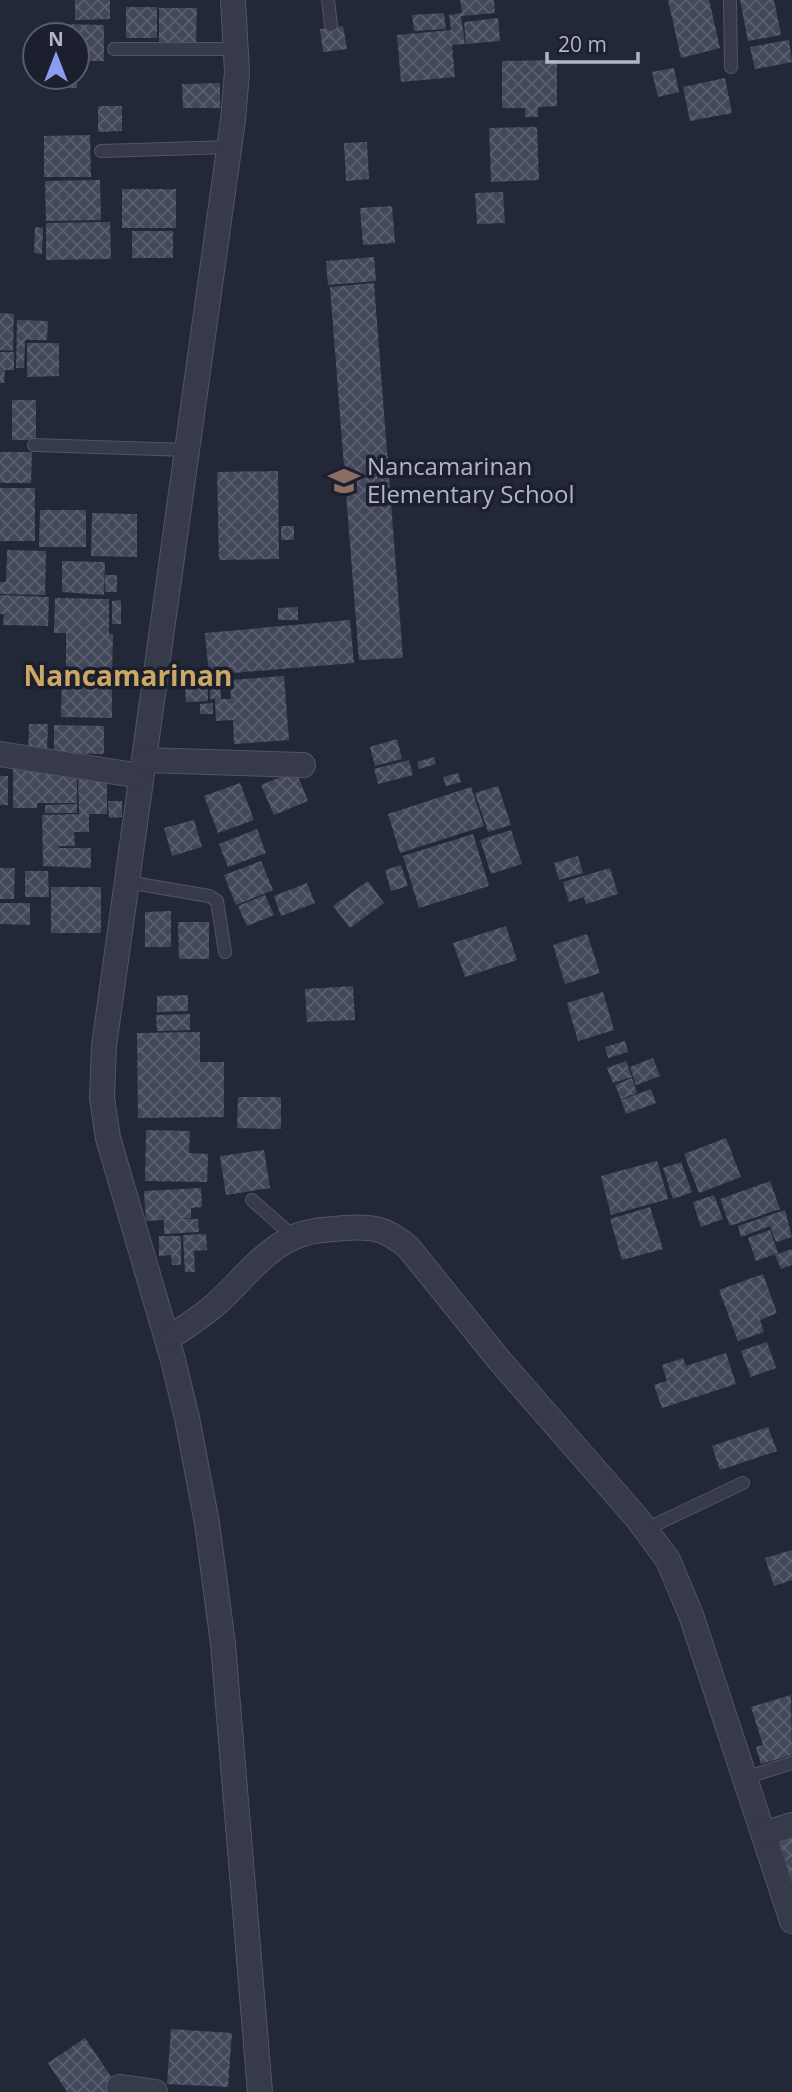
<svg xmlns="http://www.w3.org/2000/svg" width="792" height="2092" font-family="'Open Sans',sans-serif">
  <defs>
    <pattern id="building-cross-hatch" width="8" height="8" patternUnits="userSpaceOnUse" patternTransform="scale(1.75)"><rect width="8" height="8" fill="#42475a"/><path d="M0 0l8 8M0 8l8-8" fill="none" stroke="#5b5f70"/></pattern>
  </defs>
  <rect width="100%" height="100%" fill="#232839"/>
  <!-- building -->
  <g fill="url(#building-cross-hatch)">
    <path d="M75,0H110V19L75,20Z"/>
    <path d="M460,0H494L495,13L461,16L465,44L452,45L455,77L401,82L397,35L451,30L449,15L462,13Z"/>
    <path d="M668,0H709L720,48L681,58Z"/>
    <path d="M740,0H774L781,35L748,41Z"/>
    <rect x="126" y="7" width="31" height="31"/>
    <path d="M159,8H197L196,44H159Z"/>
    <path d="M444,13L446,29L414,31L412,15Z"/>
    <path d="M498,18L500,41L466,44L464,22Z"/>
    <path d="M59,24L104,25V61H77V35H59Z"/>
    <path d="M343,26L347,49L323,52L320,29Z"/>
    <path d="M789,40L792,62L755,69L750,47Z"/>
    <path d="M557,60V106L538,107V117H525V108H502V61Z"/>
    <path d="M674,68L679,92L658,97L652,72Z"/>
    <rect x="59" y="77" width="18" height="11"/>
    <path d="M725,78L732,113L690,121L683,87Z"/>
    <path d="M220,83V108H183L182,84Z"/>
    <path d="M98,106H122V131L98,132Z"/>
    <path d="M537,127L539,180L491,182L489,128Z"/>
    <path d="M90,135L91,177H44V136Z"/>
    <path d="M367,142L369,179L346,181L344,143Z"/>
    <path d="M100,180L101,220L46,221L45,181Z"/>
    <rect x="122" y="189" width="54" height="39"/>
    <path d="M503,192L505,223L477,224L475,193Z"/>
    <path d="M392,206L395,243L363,245L360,208Z"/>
    <path d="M110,222L111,259L46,260V223Z"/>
    <path d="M35,227L43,228L42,254L34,253Z"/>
    <rect x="132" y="231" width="41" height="27"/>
    <path d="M374,257L376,281L328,285L326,261Z"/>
    <path d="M374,283L403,658L359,660L330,287Z"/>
    <path d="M0,313L14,314L13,351L0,350Z"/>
    <path d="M17,320L48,321L47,340H25L24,368H16Z"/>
    <path d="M27,343H59V376L27,377Z"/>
    <path d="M0,352H14V370H5L4,383H0Z"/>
    <rect x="12" y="400" width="24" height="40"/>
    <path d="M0,452H32L31,483H0Z"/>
    <path d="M278,471L279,559L219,560L217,472Z"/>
    <rect x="0" y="488" width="35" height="53"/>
    <path d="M40,510H86V547H39Z"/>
    <path d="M92,513L137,514V557L91,556Z"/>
    <rect x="281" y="526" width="13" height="14"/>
    <path d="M7,550L46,551L45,595L0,594V582H6Z"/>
    <path d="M62,561L105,562L104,595L62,592Z"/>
    <rect x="105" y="575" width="12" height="17"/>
    <path d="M0,595L49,597L48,626L3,625L4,614H0Z"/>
    <path d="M55,598L109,599V634H113L112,673H66V633H54Z"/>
    <path d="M121,600V624H112V601Z"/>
    <path d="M298,607V620H278V608Z"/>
    <path d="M350,620L354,663L209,675L205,633Z"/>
    <path d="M284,676L289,740L234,744L233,720L216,721L215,699H210V682H220L221,699H231L230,680Z"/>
    <path d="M62,677H112V718L61,717Z"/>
    <path d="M208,684V701L186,702L185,685Z"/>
    <path d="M213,703V714H200V704Z"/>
    <path d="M29,724H48L47,753H28Z"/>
    <path d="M54,725L104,726V754L54,753Z"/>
    <path d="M397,739L402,759L375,766L370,747Z"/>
    <path d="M434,757L436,764L419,769L417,762Z"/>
    <path d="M409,760L413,775L378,784L374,769Z"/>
    <path d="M13,769H77V803H37V808H13Z"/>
    <path d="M296,771L308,801L274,815L261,785Z"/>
    <path d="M458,773L461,782L446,786L443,777Z"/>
    <path d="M107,775V814H89V832H74L75,846H59V848H91V868L43,866L42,815L79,814L78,776Z"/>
    <rect x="0" y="776" width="8" height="29"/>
    <path d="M240,783L254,820L218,833L204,796Z"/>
    <path d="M498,786L511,825L488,832L475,793Z"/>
    <path d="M471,787L484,826L400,853L388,814Z"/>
    <path d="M108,801H122V817L109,818Z"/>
    <path d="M77,804V813H45V805Z"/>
    <path d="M194,820L202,847L172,856L164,828Z"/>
    <path d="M257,829L266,853L228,867L219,844Z"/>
    <path d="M511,830L522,864L491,874L480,840Z"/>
    <path d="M473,834L489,886L419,908L403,856Z"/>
    <path d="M578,856L583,873L559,880L554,863Z"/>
    <path d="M261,861L273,890L236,905L224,875Z"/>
    <path d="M401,865L408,886L391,891L385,870Z"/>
    <path d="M0,868H15L14,899H0Z"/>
    <path d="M610,868L618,894L586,904L584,897L569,902L563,882Z"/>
    <path d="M25,871H48L49,897H25Z"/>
    <path d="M368,881L384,903L350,928L333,906Z"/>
    <path d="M307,883L315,903L281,916L274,896Z"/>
    <rect x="51" y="887" width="50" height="46"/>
    <path d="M265,895L274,915L247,926L238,906Z"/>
    <path d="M0,903H30V925L0,924Z"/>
    <path d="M171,911V947H145V912Z"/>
    <path d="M178,922H209V959H179Z"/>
    <path d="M506,926L517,960L465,977L453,943Z"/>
    <path d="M587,934L600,973L565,984L553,945Z"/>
    <path d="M353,986L355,1020L307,1022L305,989Z"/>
    <path d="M603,992L614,1030L578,1041L567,1003Z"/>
    <path d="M188,995V1011L157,1012V996Z"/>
    <path d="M190,1014V1030L157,1031L156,1015Z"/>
    <path d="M200,1032V1062H224V1117L138,1118L137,1033Z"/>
    <path d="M625,1041L628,1052L608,1058L605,1047Z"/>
    <path d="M653,1058L660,1076L636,1085L630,1067Z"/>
    <path d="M626,1061L632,1077L613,1083L607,1068Z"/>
    <path d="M632,1078L637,1093L621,1099L615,1085Z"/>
    <path d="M651,1089L656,1103L626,1114L621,1100Z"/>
    <path d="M238,1097H281V1129L237,1128Z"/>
    <path d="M146,1130L190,1131L189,1153L208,1154L207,1182L145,1181Z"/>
    <path d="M726,1138L741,1177L699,1193L684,1154Z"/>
    <path d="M264,1150L270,1188L226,1195L220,1156Z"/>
    <path d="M657,1161L668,1199L611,1215L601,1176Z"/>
    <path d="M681,1162L692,1192L673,1199L663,1168Z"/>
    <path d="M770,1181L780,1209L730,1226L720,1199Z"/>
    <path d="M201,1188L202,1207L191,1208V1218L178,1219H198L199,1232L164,1234V1220L146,1221L144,1191Z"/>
    <path d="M714,1195L723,1219L701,1227L693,1202Z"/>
    <path d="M650,1207L663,1249L622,1260L610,1219Z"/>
    <path d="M785,1210L792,1237L776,1242L770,1226L741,1237L738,1226Z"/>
    <path d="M770,1230L778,1253L756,1261L748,1238Z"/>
    <path d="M206,1234L207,1250L194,1251L195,1272H185L183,1235Z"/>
    <path d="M159,1236H181V1265H172L171,1255L159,1256Z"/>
    <path d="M792,1249V1265L781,1269L775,1255Z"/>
    <path d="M763,1274L777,1313L760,1320L764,1332L738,1341L719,1290Z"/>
    <path d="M767,1342L776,1368L751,1377L741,1351Z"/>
    <path d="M726,1353L736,1384L662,1408L654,1385L667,1381L662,1365L683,1358L686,1366Z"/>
    <path d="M768,1427L777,1451L720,1470L712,1446Z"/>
    <path d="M792,1550V1580L774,1586L765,1558Z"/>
    <path d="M791,1695L792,1755L761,1764L756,1747L763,1745L751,1707Z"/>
    <path d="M792,1835V1877H791L779,1839Z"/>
    <path d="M171,2029L232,2033L228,2087L167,2084Z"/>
    <path d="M85,2038L118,2087L110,2092H67L48,2063Z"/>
  </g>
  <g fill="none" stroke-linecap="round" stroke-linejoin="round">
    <defs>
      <g id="lane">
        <path d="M328,0L331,25"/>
        <path d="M730,0L731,67"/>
        <path d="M114,49H236"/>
        <path d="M101,151L230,147"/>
        <path d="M34,445L187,450"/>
        <path d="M127,882L209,896L217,901L225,952"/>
        <path d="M252,1200L294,1237"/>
        <path d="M646,1529L743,1483"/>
        <path d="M745,1778L792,1763"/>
      </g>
      <g id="street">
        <path d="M233,0L237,72L233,120L104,1046L102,1098L108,1138L173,1360L187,1418L207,1523L223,1644L260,2092"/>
        <path d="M0,754L141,776"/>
        <path d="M144,760L303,765"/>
        <path d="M167,1339C184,1328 200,1318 215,1305C240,1283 262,1252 292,1238C308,1230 326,1230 344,1228C373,1226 385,1228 408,1247L500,1361L637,1518L668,1560L691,1615L792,1921"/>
        <path d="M764,1834L792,1825"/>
        <path d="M119,2087L155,2092"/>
      </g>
    </defs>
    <!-- lane casing -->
    <use href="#lane" stroke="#515564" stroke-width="14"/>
    <!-- street casing -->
    <use href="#street" stroke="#515564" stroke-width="26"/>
    <!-- lane -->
    <use href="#lane" stroke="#363a49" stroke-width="12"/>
    <!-- street -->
    <use href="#street" stroke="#363a49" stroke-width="24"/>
  </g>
  <!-- icons -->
  <defs>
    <symbol id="school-bare" viewBox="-9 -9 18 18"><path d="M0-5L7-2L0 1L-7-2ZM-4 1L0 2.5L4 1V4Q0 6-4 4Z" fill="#8d6e63" stroke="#1c202e" stroke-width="2.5" paint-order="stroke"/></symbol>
  </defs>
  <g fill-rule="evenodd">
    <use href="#school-bare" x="322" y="459" width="44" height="44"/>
  </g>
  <g text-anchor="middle" stroke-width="7" stroke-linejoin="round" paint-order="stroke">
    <!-- poi labels -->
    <g font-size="24" fill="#b1b5c5" stroke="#1c202e" text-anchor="start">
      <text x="367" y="475">Nancamarinan<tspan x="367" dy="28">Elementary School</tspan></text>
    </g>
    <!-- quarter labels -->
    <g font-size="28" font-weight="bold" fill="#cda764" stroke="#1c202e">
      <text x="128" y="686">Nancamarinan</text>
    </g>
  </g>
  <!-- north arrow -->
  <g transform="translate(56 56)"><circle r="33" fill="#1c202e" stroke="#585c6a" stroke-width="2"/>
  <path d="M0-5L12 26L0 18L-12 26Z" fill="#8a9df2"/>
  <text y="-10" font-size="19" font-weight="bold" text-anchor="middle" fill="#b1b5c5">N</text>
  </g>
  <!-- scale -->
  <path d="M547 52v10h91v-10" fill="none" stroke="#b1b5c5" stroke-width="3.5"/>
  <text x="558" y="52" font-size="21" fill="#b1b5c5" stroke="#1c202e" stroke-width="5" paint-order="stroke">20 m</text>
</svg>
